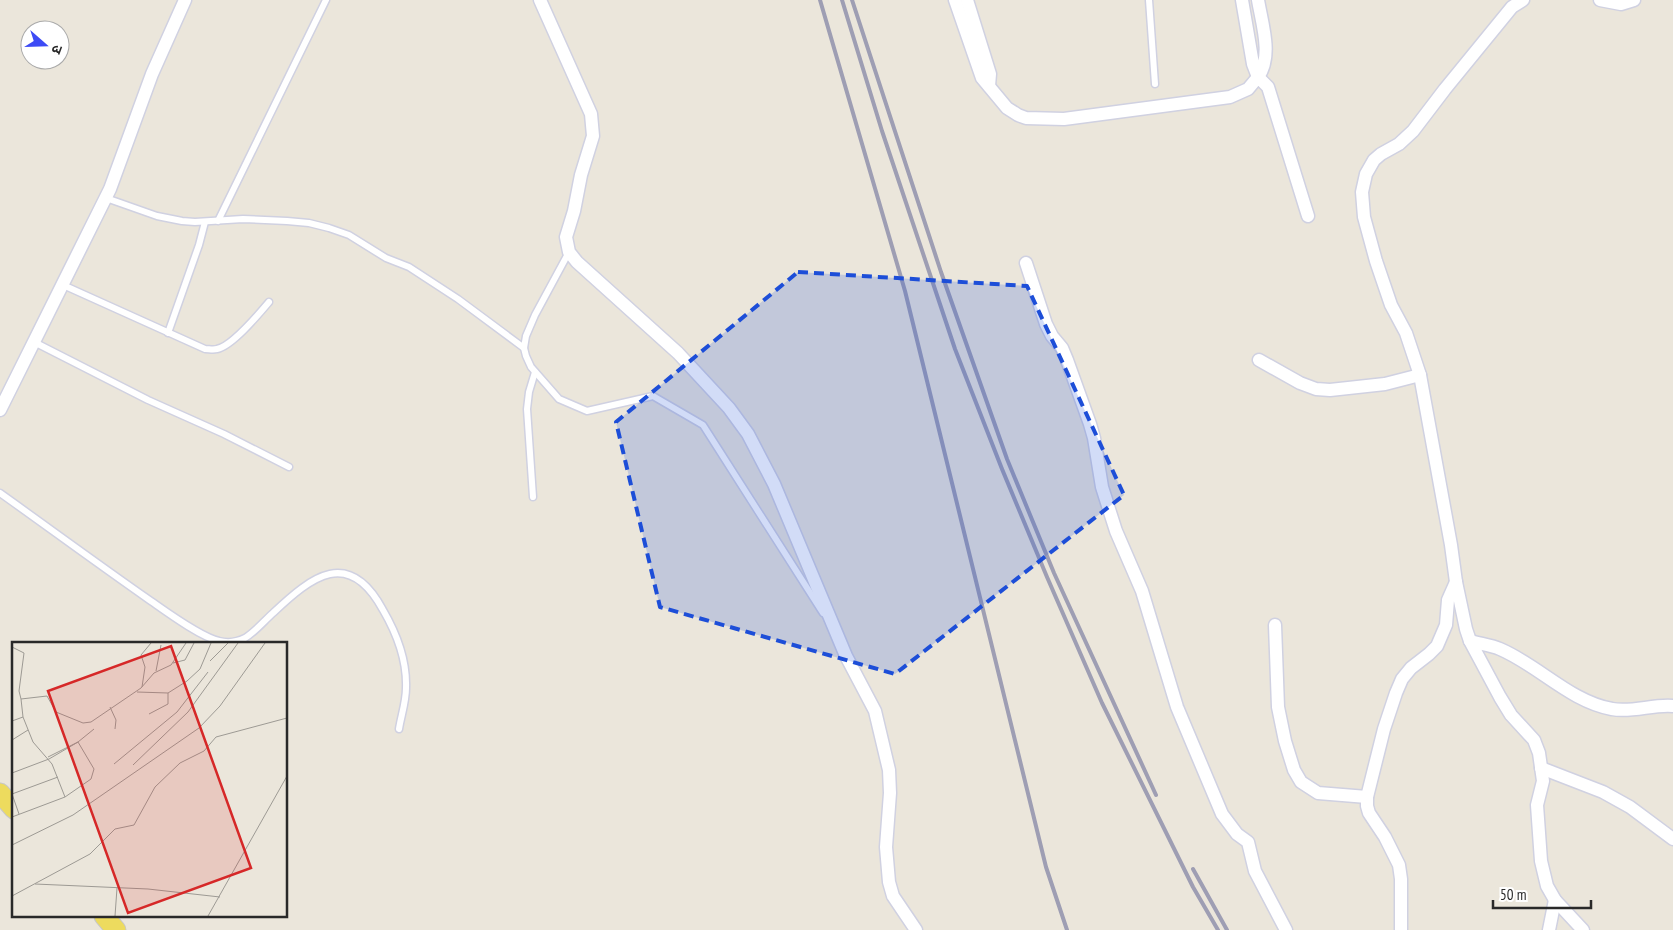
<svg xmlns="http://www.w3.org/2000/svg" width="1673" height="930" font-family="'PT Sans Narrow','Noto Sans Devanagari',sans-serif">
  <rect width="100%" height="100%" fill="#ebe6db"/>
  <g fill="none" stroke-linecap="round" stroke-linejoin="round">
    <defs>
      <g id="lane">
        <path d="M1149,0L1155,84"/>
        <path d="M106,198L157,216L182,221L195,222L243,219L287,221L309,223L329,228L349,235L386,258L409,267L458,299L524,348"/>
        <path d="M218,221L326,0"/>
        <path d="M569,252L535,315L526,336L524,348L526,356L531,367L559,399L587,411L653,396L703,425L823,613"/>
        <path d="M63,285L205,349C209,349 213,350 217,349C232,346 258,315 269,302"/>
        <path d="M168,333L199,245L205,222"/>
        <path d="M34,342L148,400L224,434L289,467"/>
        <path d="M0,493C49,528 98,564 148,599C164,610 200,637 219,641C227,643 237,642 245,638C255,632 264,621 273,613C312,576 349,547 383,610C397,634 407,660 406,688C406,702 401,716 399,729"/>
        <path d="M533,497L527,409L529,392L535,372"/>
      </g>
      <g id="street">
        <path d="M540,0L591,114L593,136L581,175L574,211L566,237L569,252L577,262L678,353L729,408L748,434L774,484L846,656L875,711L889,770L890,793L886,847L889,882L893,896L916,930"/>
        <path d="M955,0L982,78L1007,108L1018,115L1026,118L1064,119L1230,97L1248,89L1258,77L1268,87L1308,216"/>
        <path d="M967,0L990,74L989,86"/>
        <path d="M1242,0L1253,64L1258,77C1273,56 1262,24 1258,0"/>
        <path d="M1523,0L1512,7L1445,89L1413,131L1399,144L1381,154L1374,160L1366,174L1362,192L1364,217L1376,261L1391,305L1406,333L1420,375L1451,545L1456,582L1466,629L1470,641L1500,697L1511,715L1534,740L1539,753L1543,781L1537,805L1541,861L1547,886L1555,900L1583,930"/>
        <path d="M1600,0L1621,4L1634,0"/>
        <path d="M1026,263L1046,324L1052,336L1062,348L1067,360L1090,424L1094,438L1102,487L1116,531L1142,591L1177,707L1222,814L1237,834L1248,842L1255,871L1286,930"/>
        <path d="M1259,360L1300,383L1316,389L1330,390L1385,384L1420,375"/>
        <path d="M0,410L110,189L152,74L185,0"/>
        <path d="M1275,625L1278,707L1285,741L1294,770L1301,782L1318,793L1367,797"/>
        <path d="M1470,641C1480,644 1491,645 1500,649C1538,665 1571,702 1612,709C1632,713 1653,704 1673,706"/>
        <path d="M1541,768L1603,792L1630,807L1673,839"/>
        <path d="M1401,930V879L1399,865L1385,837L1369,813L1367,806V797L1384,729L1396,693L1402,679L1411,668L1429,654L1437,646L1446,625L1448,600L1456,582"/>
        <path d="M1549,930L1555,900"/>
      </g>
      <g id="primary">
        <path d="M0,793L14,809"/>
        <path d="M104,916L116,930"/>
      </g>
    </defs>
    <!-- lane casing -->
    <use href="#lane" stroke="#d0d1e1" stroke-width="9"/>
    <!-- street casing -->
    <use href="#street" stroke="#d0d1e1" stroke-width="15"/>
    <!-- primary casing -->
    <use href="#primary" stroke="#c7c7c7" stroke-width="21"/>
    <!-- lane -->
    <use href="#lane" stroke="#fff" stroke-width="6"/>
    <!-- street -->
    <use href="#street" stroke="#fff" stroke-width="12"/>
    <!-- primary -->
    <use href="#primary" stroke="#eddb5e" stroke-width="19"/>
    <!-- rail -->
    <g stroke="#9e9eb3" stroke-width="4">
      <path d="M820,0L905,291L1046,867L1067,930"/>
      <path d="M842,0L882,131L955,349L1002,469L1047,577L1102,703L1193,887L1218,930"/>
      <path d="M852,0L941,272L1007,459L1054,573L1156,795"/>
      <path d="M1193,869L1227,930"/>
    </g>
  </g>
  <!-- marked area -->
  <path fill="#1d4ed8" fill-opacity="0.2" stroke="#1d4ed8" stroke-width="4" stroke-dasharray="10 6" stroke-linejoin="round" d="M798,272L1027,286L1124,495L895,674L660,607L616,422Z"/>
  <!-- overview -->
  <g transform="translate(12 642)">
    <rect width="275" height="275" fill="#ebe6db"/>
    <path fill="none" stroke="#9d9a94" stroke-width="1" d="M0,5L12,11L7,49L9,57M198,19L216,1M161,21L173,18L182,1M144,29L149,3M130,45L133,25L129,13L139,1M125,50L156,51L175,39L188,27L199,1M98,65L104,78L103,87M137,72L156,62V51M11,75L21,100L40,122L53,155M0,79L11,75L9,57L35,54L44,70L71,81L79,80L129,46L142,31L159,23L174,1M0,98L16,88M102,122L165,70L196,30M121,123L176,70L226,1M0,131L37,117L66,100L36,115M0,152L46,135M0,152L7,172M0,175L53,155L79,137L82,127L66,100L82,87M0,203L61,173L187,86L208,64L253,1M23,242L136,247L208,255M0,254L78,212L103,187L122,183L143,145L168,121L192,109L204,95L275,76M103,274L105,246M196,274L275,134"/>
    <path fill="#d62828" fill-opacity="0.15" stroke="#d62828" stroke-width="2.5" d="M159,4L239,226L116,271L36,49Z"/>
    <rect width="275" height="275" fill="none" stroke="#292929" stroke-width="2.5"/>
  </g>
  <!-- north arrow -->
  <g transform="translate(45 45) rotate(110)"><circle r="24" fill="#ffffff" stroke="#a9a9a9"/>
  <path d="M0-4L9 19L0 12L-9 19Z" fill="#3d4bf5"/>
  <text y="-8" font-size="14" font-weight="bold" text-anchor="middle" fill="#292929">उ</text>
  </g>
  <!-- scale -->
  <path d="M1493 900v8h98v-8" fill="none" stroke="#292929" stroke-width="2.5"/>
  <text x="1500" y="900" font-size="15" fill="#292929" stroke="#ffffff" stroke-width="4" paint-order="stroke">50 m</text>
</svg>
